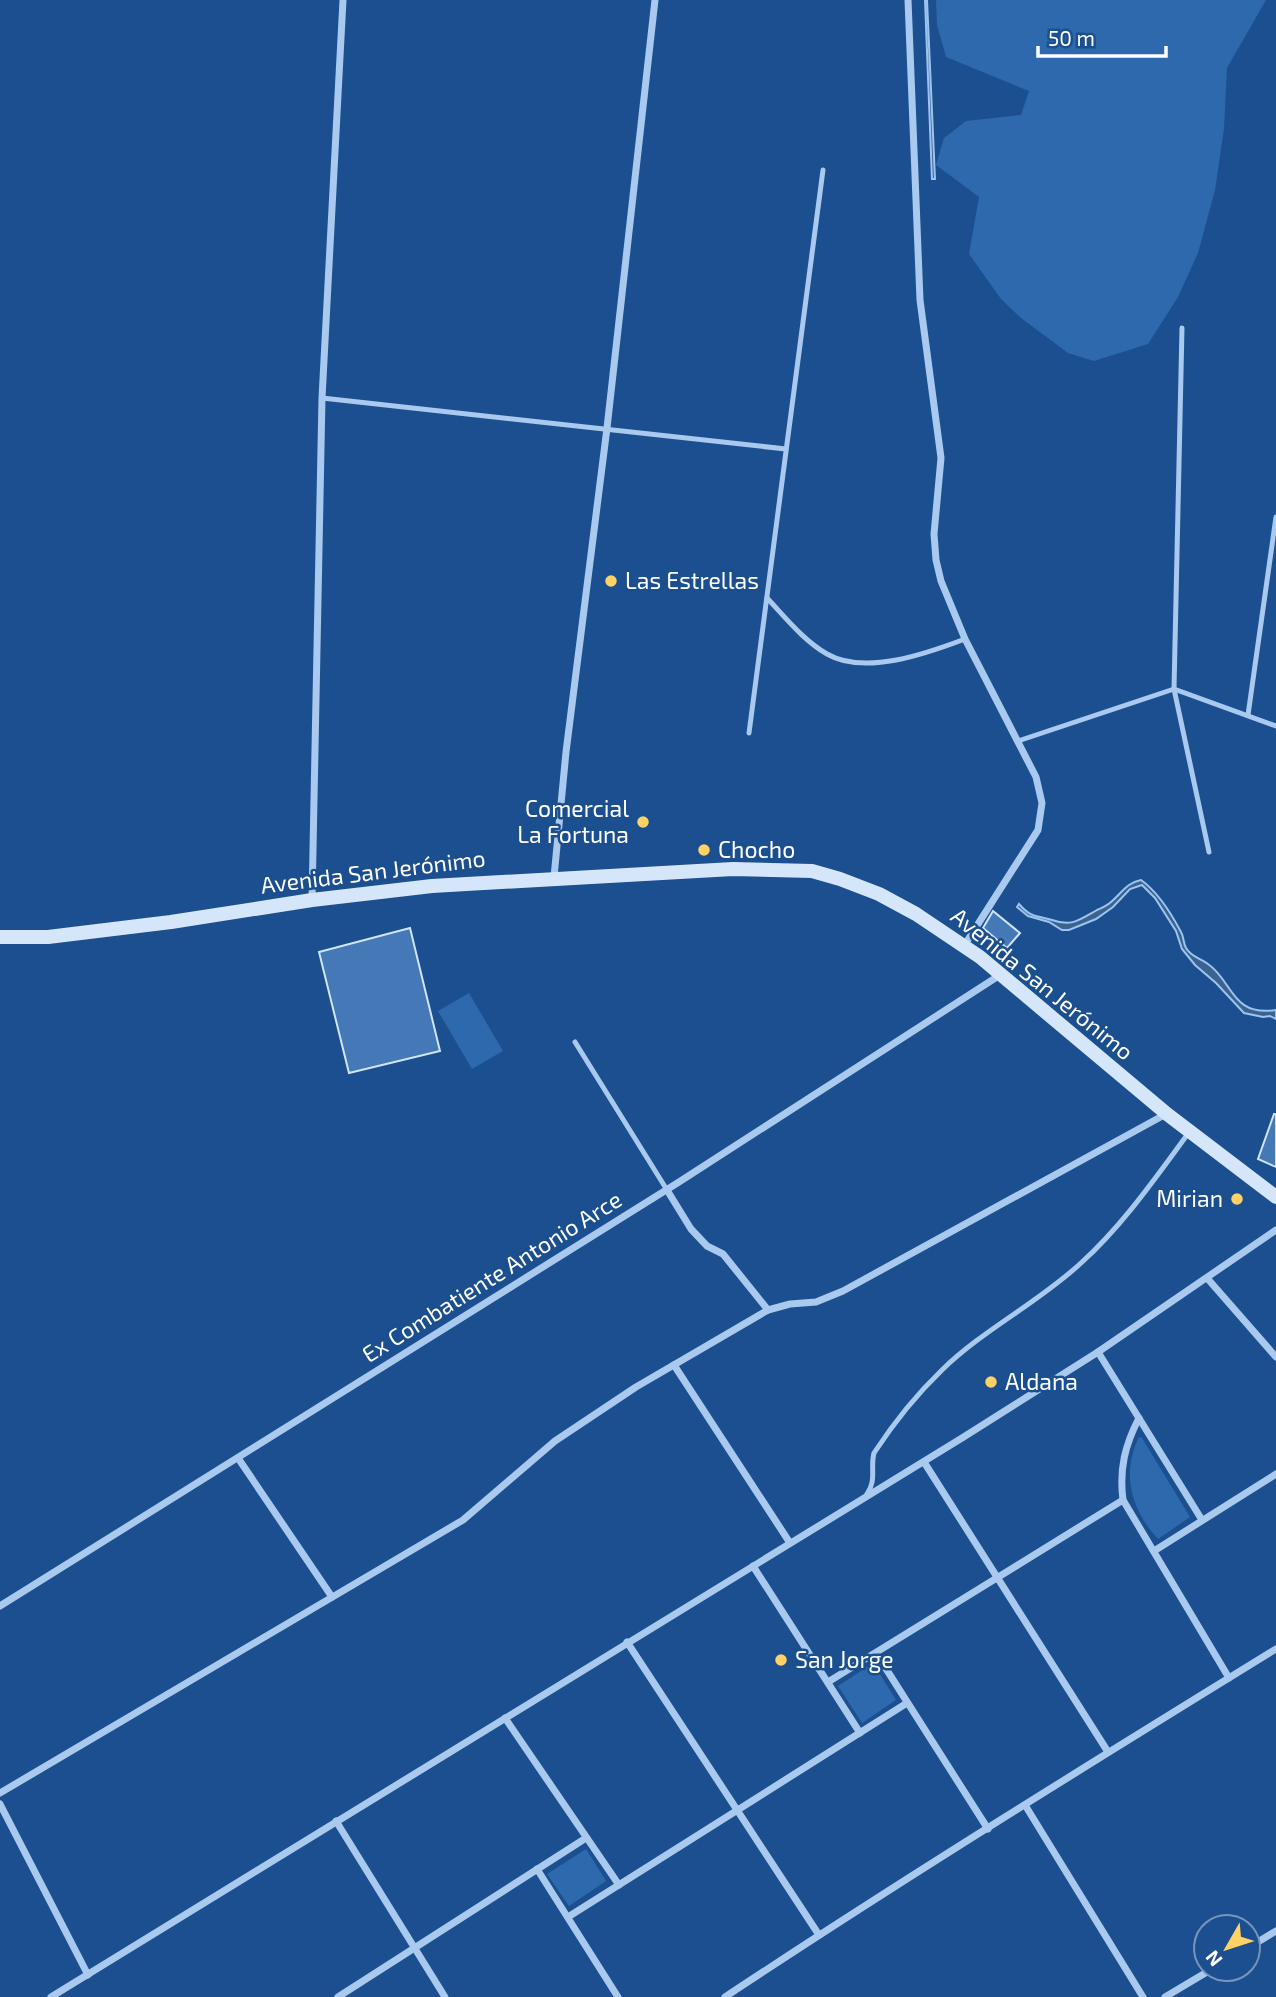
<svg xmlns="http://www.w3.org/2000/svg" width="1276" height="1997" font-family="'Exo 2',sans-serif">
  <rect width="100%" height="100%" fill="#1b4f8f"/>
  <!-- green -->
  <g fill="#2e69ad">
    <path d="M936,0H1266L1227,68L1224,129L1215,190L1198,253L1178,297L1148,344L1094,361L1068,353L1021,318L1001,299L969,254L979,197L936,165L944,138L966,121L1021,115L1029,91L946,57L937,25Z"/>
    <path d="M469,993L503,1051L472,1069L438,1011Z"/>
    <path d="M1139,1437L1142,1438L1190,1517L1158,1539C1131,1510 1121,1473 1139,1437Z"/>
    <path d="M873,1663L896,1700L862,1723L838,1686Z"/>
    <path d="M586,1849L606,1881L569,1906L547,1874Z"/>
  </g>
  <!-- water -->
  <g fill="#3c6290" stroke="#9cc4f0" stroke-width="2">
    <path d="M925,0H927L935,179H932Z"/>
    <path d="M1141,880C1158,892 1171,913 1181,932C1184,937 1183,943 1186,948C1191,957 1200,958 1208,964C1233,981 1231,1017 1276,1010V1019L1270,1016L1263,1017L1244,1013L1216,983L1195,965L1182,949L1176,931L1155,898L1142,885L1130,889L1113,907L1096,919L1069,930H1062L1049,922L1028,916L1017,907L1019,904C1031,918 1036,915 1052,920C1072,927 1079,920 1097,910C1101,908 1107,906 1111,902C1122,893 1126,883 1141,880Z"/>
  </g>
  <!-- building -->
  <g fill="#4478b7" stroke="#cfe3fa" stroke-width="2">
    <path d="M993,911L1020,933L1007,948L983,928Z"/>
    <path d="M410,928L440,1051L349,1073L319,952Z"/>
    <path d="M1274,1114H1276V1167L1258,1159Z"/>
  </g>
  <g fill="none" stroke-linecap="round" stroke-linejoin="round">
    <!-- lane -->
    <g stroke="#a9c9ee" stroke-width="5">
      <path d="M1182,328L1174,689L1209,852"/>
      <path d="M322,398L786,449"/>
      <path d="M767,598C786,618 803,640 827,654C865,676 928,653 965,639"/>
      <path d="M1248,715L1276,517"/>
      <path d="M749,733L823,170"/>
      <path d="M1018,741L1174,689L1276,726"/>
      <path d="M575,1042L667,1190"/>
      <path d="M867,1494C877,1480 870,1468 874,1453C893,1424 917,1394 942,1370C984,1329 1038,1303 1081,1263C1123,1225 1156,1177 1190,1131"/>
    </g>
    <!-- street -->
    <g stroke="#a9c9ee" stroke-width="7">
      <path d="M908,0L920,300L941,458L934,534L936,560L941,581L965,639L1036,777L1042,803L1038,830L964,946"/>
      <path d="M554,877L566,752L607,428L655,0"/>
      <path d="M312,900L322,398L343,0"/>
      <path d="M667,1190L691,1229L707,1246L723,1254L768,1310"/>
      <path d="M1207,1278L1276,1357"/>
      <path d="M1098,1352L1202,1520"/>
      <path d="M674,1365L790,1543"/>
      <path d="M1139,1418C1125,1445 1119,1469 1123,1500L1229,1678"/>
      <path d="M238,1458L332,1597"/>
      <path d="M924,1462L1108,1752"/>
      <path d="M1154,1551L1276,1474"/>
      <path d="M753,1566L860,1733"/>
      <path d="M0,1606L679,1182L1000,975"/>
      <path d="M627,1642L819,1935"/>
      <path d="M876,1653L988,1829"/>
      <path d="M828,1682L1123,1500"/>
      <path d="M505,1718L619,1885"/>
      <path d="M0,1793L463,1520L555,1441L636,1387L768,1310L790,1304L816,1302L843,1291L1166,1114"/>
      <path d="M0,1804L88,1975"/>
      <path d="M1025,1805L1143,1997"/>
      <path d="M336,1821L445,1997"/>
      <path d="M537,1869L618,1997"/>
      <path d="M568,1917L907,1703"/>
      <path d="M1248,1948L1276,1931"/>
      <path d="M51,1997L962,1438L1098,1352L1276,1230"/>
      <path d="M338,1997L586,1838"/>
      <path d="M725,1997C906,1877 1091,1763 1276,1649"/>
      <path d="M1165,1997L1212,1969"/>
    </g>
    <!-- secondary -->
    <path stroke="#d6e6fa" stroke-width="14" d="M0,937H48L171,922L312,900L432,886L733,869L812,871L840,879L879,894L916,914L980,957L1167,1114L1276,1197"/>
  </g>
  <!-- markers -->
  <g fill="#ffd166" stroke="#1b4f8f" stroke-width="2.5">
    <circle cx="611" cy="581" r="7"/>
    <circle cx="643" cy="822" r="7"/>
    <circle cx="704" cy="850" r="7"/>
    <circle cx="1237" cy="1199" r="7"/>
    <circle cx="991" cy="1382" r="7"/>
    <circle cx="781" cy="1660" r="7"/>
  </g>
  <g text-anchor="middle" stroke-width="5" stroke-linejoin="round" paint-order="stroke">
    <!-- poi labels -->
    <g font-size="23" fill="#fff" stroke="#1b4f8f" text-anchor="start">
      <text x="625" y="589">Las Estrellas</text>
      <text x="629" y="817" text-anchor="end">Comercial<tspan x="629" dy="26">La Fortuna</tspan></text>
      <text x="718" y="858">Chocho</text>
      <text x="1223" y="1207" text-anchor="end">Mirian</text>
      <text x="1005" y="1390">Aldana</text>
      <text x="795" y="1668">San Jorge</text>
    </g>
    <!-- street labels -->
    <g font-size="23" fill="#fff" stroke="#1b4f8f">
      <text transform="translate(373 872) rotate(-7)" y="8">Avenida San Jerónimo</text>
      <text transform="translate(1042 984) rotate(39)" y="8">Avenida San Jerónimo</text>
      <text transform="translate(492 1277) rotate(-32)" y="8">Ex Combatiente Antonio Arce</text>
    </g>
  </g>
  <!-- north arrow -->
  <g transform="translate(1227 1948) rotate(231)"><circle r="33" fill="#1b4f8f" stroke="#7695bc" stroke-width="2"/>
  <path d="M0-5L12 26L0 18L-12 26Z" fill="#ffd166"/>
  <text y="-10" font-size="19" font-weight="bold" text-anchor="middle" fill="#ffffff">N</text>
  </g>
  <!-- scale -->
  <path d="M1038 46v10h128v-10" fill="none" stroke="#ffffff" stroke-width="3.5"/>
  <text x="1048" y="46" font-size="21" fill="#ffffff" stroke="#1b4f8f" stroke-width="5" paint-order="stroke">50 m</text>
</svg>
